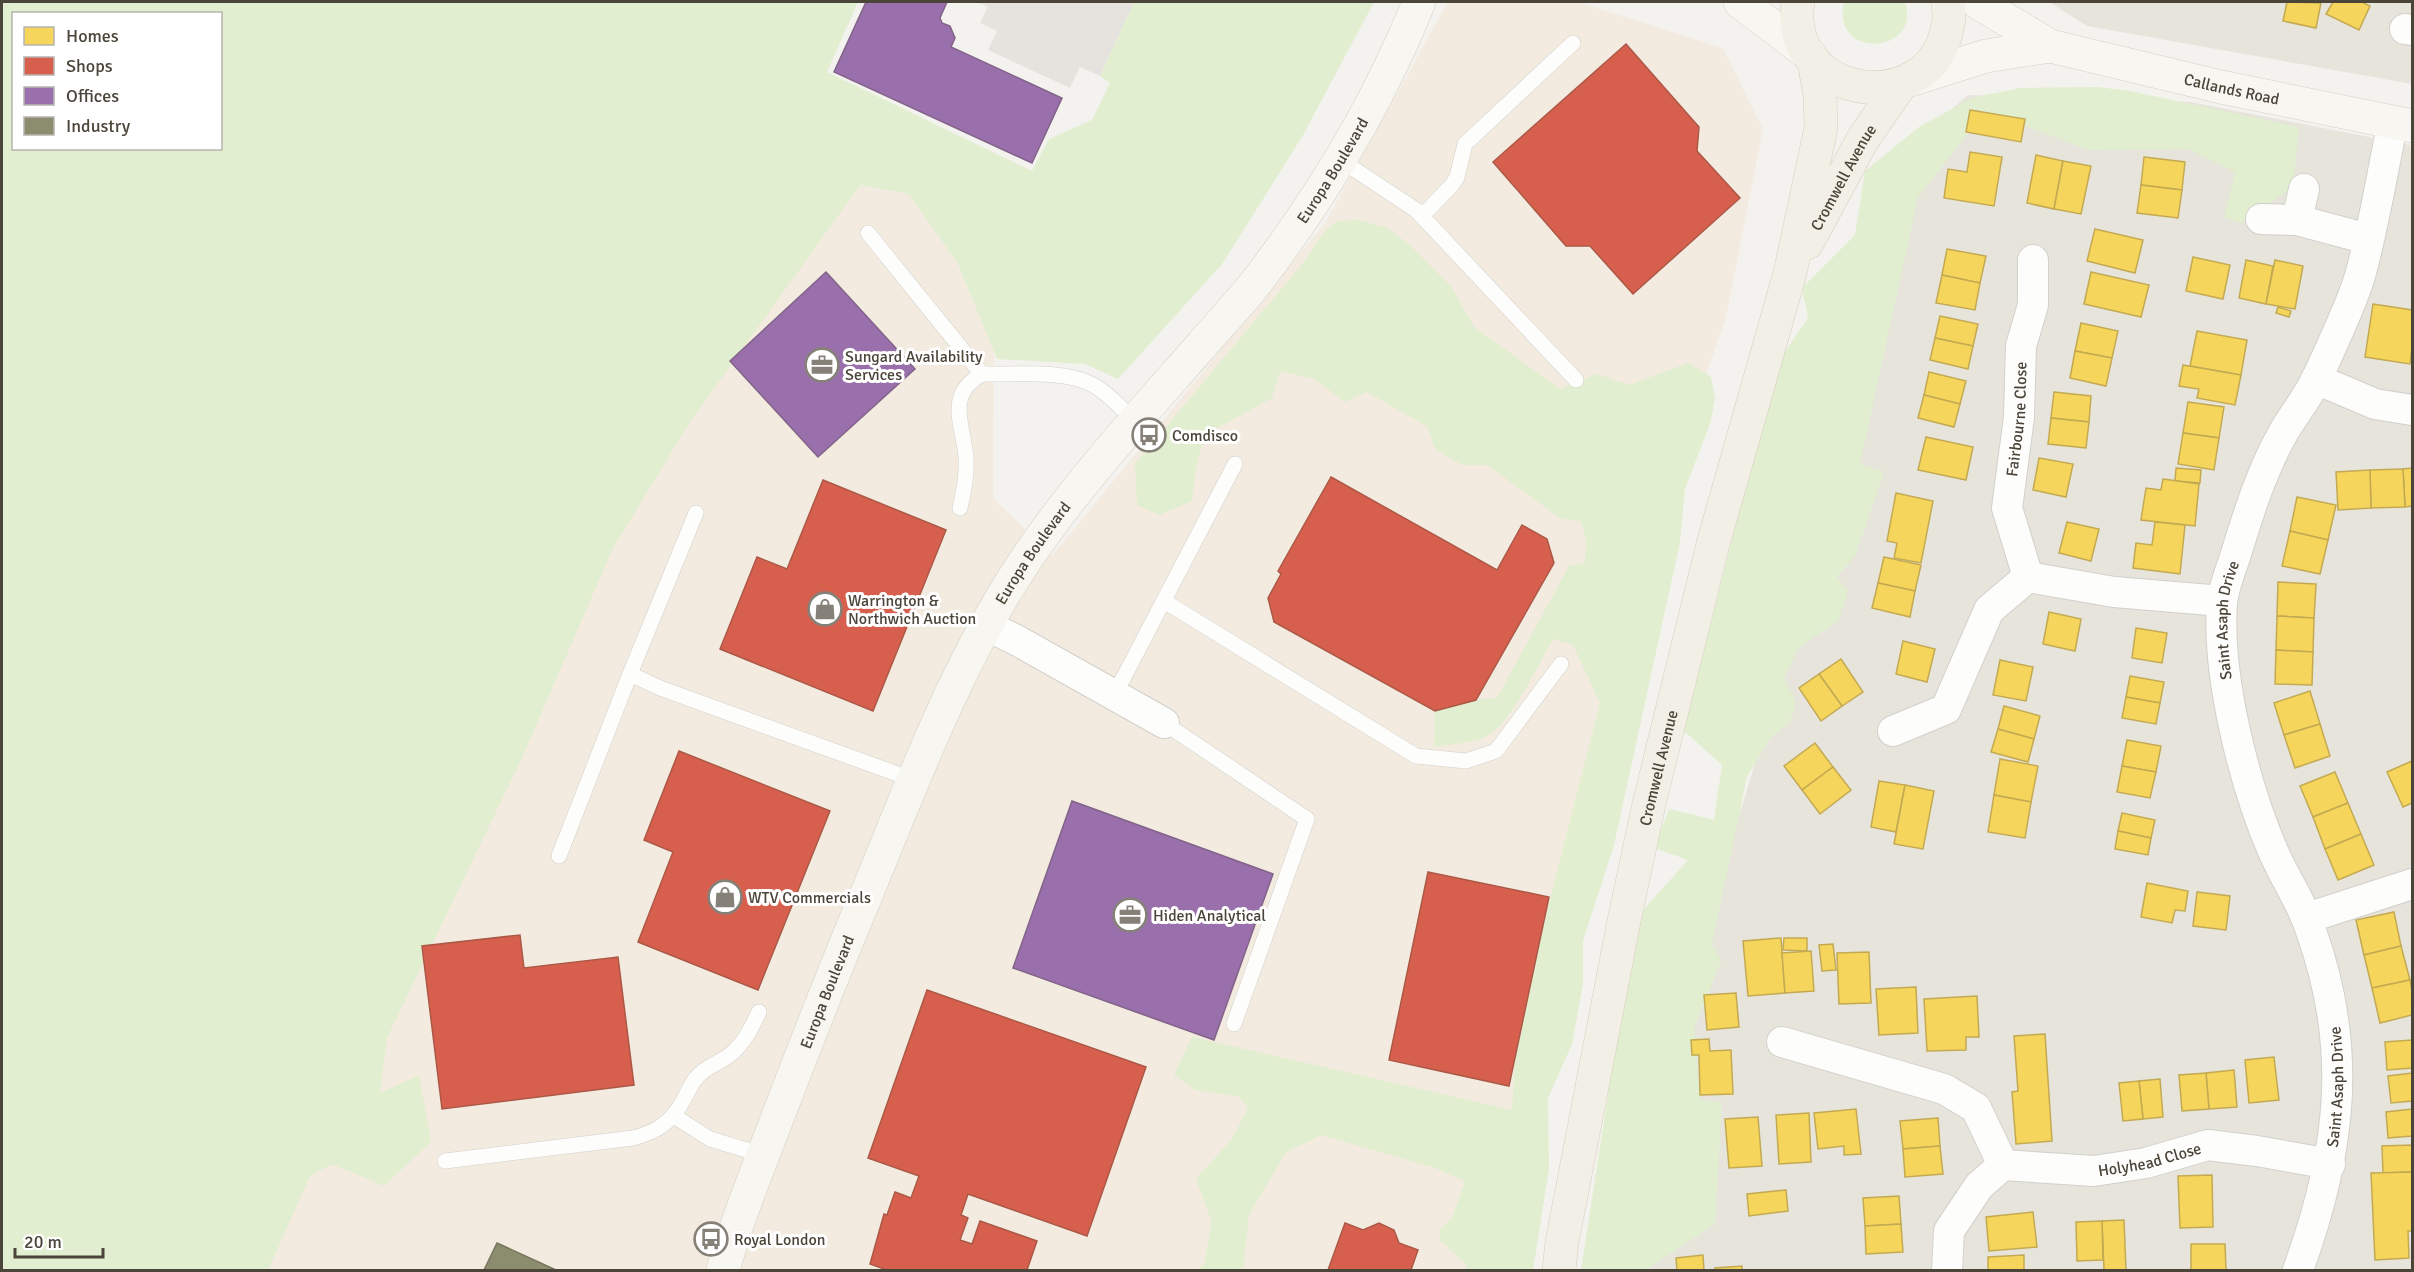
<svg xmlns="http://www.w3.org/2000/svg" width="2414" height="1272" font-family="Signika,sans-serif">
  <rect width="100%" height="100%" fill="#f4f2ee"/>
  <!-- residential -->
  <g fill="#e7e4dc">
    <path d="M2049,2H2412V84L2087,26Z"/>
    <path d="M1968,95L2191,102L2410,145L2412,160V1270H1634L1664,1067L1805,596L1891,163Z"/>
  </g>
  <!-- commercial -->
  <path fill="#f3ebdf" d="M1448,2H1578L1723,48L1763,129L1726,317L1654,527L1487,1270H241L621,482L805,176L909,194L958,264L994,351L993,498L1052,556L1325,223Z"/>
  <!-- green -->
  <g fill="#e1eecf" fill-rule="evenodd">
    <path d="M2,2H858L827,72L1032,171L1049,139L1092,120L1110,83L1100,76L1134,2H1374L1302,137L1222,264L1118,379L1085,364L997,359L958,264L909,194L860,185L690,422L613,548L521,760L387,1038L380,1093L419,1075L431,1142L384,1186L332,1164L310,1176L268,1270H2ZM14,14H220V148H14Z"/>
    <path d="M1844,2H1905C1922,55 1830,60 1844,2Z"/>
    <path d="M2097,87L2130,91L2299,127L2293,187L2241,223L2224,217L2235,172L2188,149L2089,150L1986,111L1918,197L1860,464L1884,472L1855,556L1837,577L1848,591L1838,621L1799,647L1784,678L1796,703L1790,722L1770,738L1747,777L1712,944L1721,961L1694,1029L1700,1100L1722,1102L1715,1224L1646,1270H1581L1626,978L1644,909L1688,860L1654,848L1669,809L1714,820L1722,765L1684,731L1776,365L1808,318L1802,288L1855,235L1865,171L1919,127L1972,98L2020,88Z"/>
    <path d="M1360,220L1387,228L1409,244L1451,286L1474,327L1560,389L1597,374L1629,385L1688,363L1711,377L1715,399L1710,424L1685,489L1680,542L1614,845L1583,941V984L1572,1044L1548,1098L1549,1169L1533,1270H1467L1466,1264L1440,1240V1229L1452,1218L1465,1181L1435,1168L1322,1135L1286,1152L1249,1215L1243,1267L1244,1270H1197L1204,1264L1212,1222L1196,1179L1231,1140L1248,1109L1240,1097L1195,1090L1174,1075L1192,1037L1512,1110L1517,1029L1600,703L1573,645L1553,639C1539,663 1512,721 1489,735C1474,743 1451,744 1434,747L1435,711L1476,700L1497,698L1569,566L1585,563L1586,541L1581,522L1560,518L1487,465H1462L1435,449L1428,427L1367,392L1345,402L1314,379L1280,371L1272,398L1205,435L1196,468L1192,501L1159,515L1137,505L1135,464L1304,262L1325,231L1337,221Z"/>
  </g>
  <!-- parking -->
  <path fill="#e6e3df" d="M977,2H1134L1100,76L1080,67L1070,88L988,50L997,31L980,23L988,7Z"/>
  <!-- homes -->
  <g fill="#f6d55c" stroke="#c3aa52" stroke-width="1.5">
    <path d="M2287,2L2321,3L2316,28L2283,21Z"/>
    <path d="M2333,2H2362L2370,6L2359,30L2326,14Z"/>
    <path d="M1970,110L2025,119L2021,142L1966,132Z"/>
    <path d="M1970,152L2002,157L1994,206L1944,198L1948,169L1967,172Z"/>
    <path d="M2036,155L2063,161L2054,209L2027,203Z"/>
    <path d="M2144,157L2185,162L2182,190L2141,185Z"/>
    <path d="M2063,161L2091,166L2081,214L2054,209Z"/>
    <path d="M2141,185L2182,190L2178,218L2137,213Z"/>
    <path d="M2095,229L2143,240L2135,273L2087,261Z"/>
    <path d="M1947,249L1986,256L1980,283L1942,275Z"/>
    <path d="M2193,257L2230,265L2223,299L2186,291Z"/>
    <path d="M2246,260L2273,266L2266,304L2239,298Z"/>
    <path d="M2275,260L2303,266L2295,309L2266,304Z"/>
    <path d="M2091,272L2149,285L2141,317L2084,304Z"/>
    <path d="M1942,275L1980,283L1975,310L1936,303Z"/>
    <path d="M2373,304L2412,310V348L2410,364L2365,357Z"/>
    <path d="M2278,307L2291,311L2289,317L2276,313Z"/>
    <path d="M1940,316L1978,324L1973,346L1935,338Z"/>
    <path d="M2081,323L2118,331L2112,358L2075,351Z"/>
    <path d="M2197,331L2247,340L2241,375L2190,366Z"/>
    <path d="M1935,338L1973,346L1968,369L1930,360Z"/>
    <path d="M2075,351L2112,358L2106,386L2070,378Z"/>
    <path d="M2183,365L2241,375L2235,405L2197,398L2199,389L2179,386Z"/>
    <path d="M1929,372L1966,381L1960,404L1924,395Z"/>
    <path d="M2054,392L2091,396L2089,422L2051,418Z"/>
    <path d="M1924,395L1960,404L1954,427L1918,418Z"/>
    <path d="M2188,402L2224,407L2219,438L2183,433Z"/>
    <path d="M2051,418L2089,422L2086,448L2048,444Z"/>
    <path d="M2183,433L2219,438L2214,470L2178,464Z"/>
    <path d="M1926,437L1973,447L1966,480L1918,470Z"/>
    <path d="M2039,458L2073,464L2066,497L2033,490Z"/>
    <path d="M2176,468L2201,470L2200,483L2175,481Z"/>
    <path d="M2412,468V506L2405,507L2403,469Z"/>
    <path d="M2403,469L2405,507L2371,508L2370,470Z"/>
    <path d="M2370,470L2371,508L2338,510L2336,472Z"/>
    <path d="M2163,479L2199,484L2195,526L2141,520L2146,488L2161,490Z"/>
    <path d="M1896,493L1933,501L1921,563L1894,558L1897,543L1887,541Z"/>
    <path d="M2297,497L2336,505L2328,540L2290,531Z"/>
    <path d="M2067,522L2099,529L2091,561L2059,553Z"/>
    <path d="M2155,522L2185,525L2180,574L2133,568L2136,543L2152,545Z"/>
    <path d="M2290,531L2328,540L2320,574L2282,566Z"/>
    <path d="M1884,557L1921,565L1915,591L1878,583Z"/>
    <path d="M2278,582L2316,584L2314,618L2277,616Z"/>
    <path d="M1878,583L1915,591L1910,617L1872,608Z"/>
    <path d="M2049,612L2081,619L2075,651L2043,644Z"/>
    <path d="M2277,616L2314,618L2313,652L2276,650Z"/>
    <path d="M2136,628L2167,633L2162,663L2132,658Z"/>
    <path d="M1903,641L1935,649L1927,682L1896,674Z"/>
    <path d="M2276,650L2313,652L2312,685L2275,684Z"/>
    <path d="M1841,659L1863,692L1842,706L1819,674Z"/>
    <path d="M2000,660L2033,667L2026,701L1993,695Z"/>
    <path d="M1819,674L1842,706L1821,721L1799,688Z"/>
    <path d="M2130,676L2164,682L2160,703L2126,697Z"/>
    <path d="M2310,691L2320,724L2284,735L2274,703Z"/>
    <path d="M2126,697L2160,703L2156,724L2122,718Z"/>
    <path d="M2004,706L2040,716L2034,739L1998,729Z"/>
    <path d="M2320,724L2330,756L2295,768L2284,735Z"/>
    <path d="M1998,729L2034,739L2028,762L1991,752Z"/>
    <path d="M2127,740L2161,746L2156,772L2122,766Z"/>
    <path d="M1815,743L1833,767L1802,790L1784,766Z"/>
    <path d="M2000,759L2038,766L2031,802L1994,795Z"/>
    <path d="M2412,761V803L2403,807L2387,772Z"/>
    <path d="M2122,766L2156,772L2150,798L2117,792Z"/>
    <path d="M1833,767L1851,790L1820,814L1802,790Z"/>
    <path d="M2335,772L2348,803L2313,817L2300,786Z"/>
    <path d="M1879,781L1905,785L1896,832L1871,827Z"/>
    <path d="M1905,785L1934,791L1923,849L1894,844Z"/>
    <path d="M1994,795L2031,802L2025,838L1988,832Z"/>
    <path d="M2348,803L2361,834L2325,849L2313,817Z"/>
    <path d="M2122,813L2155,820L2151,838L2118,831Z"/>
    <path d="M2118,831L2151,838L2148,855L2115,849Z"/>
    <path d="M2361,834L2374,865L2338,880L2325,849Z"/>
    <path d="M2147,883L2188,891L2185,911L2175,910L2172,923L2141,917Z"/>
    <path d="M2197,892L2230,896L2226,930L2193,926Z"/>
    <path d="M2394,912L2401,946L2364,955L2356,920Z"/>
    <path d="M1781,938L1785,993L1748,996L1743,941Z"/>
    <path d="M1784,938H1807V951L1783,950Z"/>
    <path d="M1833,944L1836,970L1822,971L1819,945Z"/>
    <path d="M2401,946L2410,980L2372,988L2364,955Z"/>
    <path d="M1811,951L1814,991L1785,993L1782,953Z"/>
    <path d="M1869,952L1871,1003L1839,1004L1837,953Z"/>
    <path d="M2410,980L2412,992V1015L2380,1023L2372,988Z"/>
    <path d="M1916,987L1918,1033L1879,1035L1876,989Z"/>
    <path d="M1736,993L1739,1027L1707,1030L1704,995Z"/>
    <path d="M1977,996L1979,1037H1966V1050L1927,1051L1924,999Z"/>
    <path d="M2045,1034L2052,1141L2016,1144L2012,1092L2018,1091L2014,1036Z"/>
    <path d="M1709,1039L1710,1051L1731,1050L1733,1094L1700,1095L1699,1055H1692L1691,1040Z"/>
    <path d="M2412,1040V1068L2387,1070L2385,1042Z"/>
    <path d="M2274,1057L2279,1100L2249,1103L2245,1060Z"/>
    <path d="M2234,1070L2237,1107L2209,1109L2206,1073Z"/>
    <path d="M2206,1073L2209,1109L2182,1111L2179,1075Z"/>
    <path d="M2412,1073V1101L2391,1103L2388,1076Z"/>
    <path d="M2160,1079L2163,1117L2143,1119L2139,1081Z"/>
    <path d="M2139,1081L2143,1119L2123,1121L2119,1083Z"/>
    <path d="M1856,1109L1861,1154L1844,1155V1146L1818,1149L1814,1113Z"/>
    <path d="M2412,1109V1136L2388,1138L2386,1112Z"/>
    <path d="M1809,1113L1811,1162L1779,1164L1776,1115Z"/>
    <path d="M1758,1117L1762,1166L1729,1168L1725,1119Z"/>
    <path d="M1938,1118L1940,1146L1903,1149L1900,1121Z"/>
    <path d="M2412,1145V1172L2383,1173L2382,1146Z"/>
    <path d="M1940,1146L1943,1174L1905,1177L1903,1149Z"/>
    <path d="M2412,1172V1231H2408L2409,1258L2375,1260L2371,1173Z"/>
    <path d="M2212,1175L2213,1227L2180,1228L2178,1176Z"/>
    <path d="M1786,1190L1788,1211L1749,1216L1747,1194Z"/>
    <path d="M1899,1196L1901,1224L1865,1226L1863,1198Z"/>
    <path d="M2033,1212L2037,1247L1989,1251L1986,1217Z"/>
    <path d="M2124,1220L2126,1270H2104L2102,1221Z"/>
    <path d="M2102,1221L2103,1260L2077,1261L2076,1222Z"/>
    <path d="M1901,1224L1903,1252L1866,1254L1865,1226Z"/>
    <path d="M2191,1244H2225L2226,1270H2191Z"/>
    <path d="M1703,1255L1704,1270H1677L1676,1258Z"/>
    <path d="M2024,1255V1270H1988V1257Z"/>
    <path d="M1742,1266V1270H1716L1715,1268Z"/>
  </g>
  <!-- shops -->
  <g fill="#d6604d" stroke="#ac5847" stroke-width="1.5">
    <path d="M1626,44L1699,127L1697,151L1740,198L1633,294L1590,246H1566L1493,162Z"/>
    <path d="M1331,477L1497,570L1522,525L1547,539L1554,563L1476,700L1435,711L1274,622L1268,598L1281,574L1278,571Z"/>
    <path d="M823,480L946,530L873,711L720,649L757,557L787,569Z"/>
    <path d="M679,751L830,811L758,990L638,942L673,852L644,840Z"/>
    <path d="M1428,872L1549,897L1509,1086L1389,1060Z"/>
    <path d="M520,935L524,968L618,957L634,1085L442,1109L422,946Z"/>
    <path d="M927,990L1146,1067L1087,1236L968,1194L961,1215L968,1218L960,1240L972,1244L980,1221L1037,1241L1027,1270H887L870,1264L884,1214L887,1215L895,1192L911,1198L919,1176L868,1158Z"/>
    <path d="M1345,1223L1363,1230L1379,1223L1394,1230L1399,1243L1418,1250L1411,1270H1328Z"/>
  </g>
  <!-- offices -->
  <g fill="#9970ab" stroke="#826389" stroke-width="1.5">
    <path d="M866,2H947L940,18L942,23L950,26L955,38L951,47L1062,98L1032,163L834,72Z"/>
    <path d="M826,272L915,369L818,457L730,361Z"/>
    <path d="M1072,801L1273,874L1214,1040L1013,968Z"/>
  </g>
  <!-- industry -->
  <path fill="#8c8c6e" stroke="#78765e" stroke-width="1.5" d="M497,1243L556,1270H484Z"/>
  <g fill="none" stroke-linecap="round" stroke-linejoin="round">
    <defs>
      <g id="lane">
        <path d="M1339,159L1416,210L1576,380"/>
        <path d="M1422,216L1452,185L1457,177L1465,144L1573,43"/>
        <path d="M868,233L982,374C1013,375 1065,369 1093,385C1109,394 1122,409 1135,421"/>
        <path d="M960,508C964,490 967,475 966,457C963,424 945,395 982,374"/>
        <path d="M1164,601L1416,756L1466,761L1496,751L1561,664"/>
        <path d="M630,674L696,513"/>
        <path d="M1114,696L1235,464"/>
        <path d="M1164,723L1307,819L1234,1024"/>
        <path d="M559,856L630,674L660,688L914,780"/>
        <path d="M674,1116L710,1139L763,1155"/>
        <path d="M445,1161L633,1138C656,1132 671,1123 683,1101C687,1093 691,1084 697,1077C706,1066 720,1063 731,1054C744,1043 752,1027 759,1012"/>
      </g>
      <g id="street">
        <path d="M2405,29L2412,30"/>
        <path d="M2261,219L2297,220L2304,189"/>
        <path d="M2297,220L2368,239"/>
        <path d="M2316,379L2375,404L2412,410"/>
        <path d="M2028,577L2114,592L2222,601"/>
        <path d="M986,625L1018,641L1164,723"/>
        <path id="s1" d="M1893,731L1946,709L1989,610L2028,577L2007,508L2019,417L2021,346L2033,305V260"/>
        <path d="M2307,918L2412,884"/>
        <path d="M1782,1042L1944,1089L1976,1108L2003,1165"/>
        <path id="s2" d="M1947,1270L1949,1231L1979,1186L2003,1165L2094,1171L2146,1163L2208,1145L2257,1151L2330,1164"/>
        <path id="s3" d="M2298,1270C2341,1152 2354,1049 2310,928C2301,901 2284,877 2273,851C2244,784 2217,677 2222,604C2223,589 2230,572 2235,557C2248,515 2261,472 2283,433C2294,414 2309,396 2318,376C2331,347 2351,306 2360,276C2374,226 2382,173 2393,122"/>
      </g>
      <g id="secondary">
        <path d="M1740,2L1810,55"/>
        <path id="s4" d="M1977,2L2050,46L2221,87L2412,126"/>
        <path d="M1910,80L1986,56L2050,46"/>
        <path id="s5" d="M723,1270C738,1216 760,1164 780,1111C808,1038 836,966 867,893C916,774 961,651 1036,545C1085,475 1144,411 1200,347C1219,325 1240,303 1258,280C1322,196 1380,100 1419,2"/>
      </g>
      <g id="primary">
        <path d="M1798,2C1783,100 1933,122 1948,24C1950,17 1948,9 1948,2"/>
        <path id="s6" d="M1807,243L1863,139L1901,84"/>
        <path id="s7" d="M1559,1270L1562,1242L1624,921L1649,804L1713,544L1790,273L1821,128L1820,95L1814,61"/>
      </g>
    </defs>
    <!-- lane casing -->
    <use href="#lane" stroke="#d2d0cb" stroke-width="16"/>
    <!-- street casing -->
    <use href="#street" stroke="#d2d0cb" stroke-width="32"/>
    <!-- secondary casing -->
    <use href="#secondary" stroke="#d3cfc5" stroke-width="34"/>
    <!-- primary casing -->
    <use href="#primary" stroke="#d6cebb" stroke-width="34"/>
    <!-- lane -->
    <use href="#lane" stroke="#fdfdfc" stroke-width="15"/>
    <!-- street -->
    <use href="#street" stroke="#fdfdfc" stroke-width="30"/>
    <!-- secondary -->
    <use href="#secondary" stroke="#f7f6f1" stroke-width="33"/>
    <!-- primary -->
    <use href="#primary" stroke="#f2efe6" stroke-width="33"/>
  </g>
  <!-- icons -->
  <defs>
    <symbol id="office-ring" viewBox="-11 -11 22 22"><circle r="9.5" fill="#fff" stroke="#868178" stroke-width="1.5"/><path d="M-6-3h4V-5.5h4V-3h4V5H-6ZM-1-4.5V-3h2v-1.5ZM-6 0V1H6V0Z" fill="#868178"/></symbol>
    <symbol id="bus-ring" viewBox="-11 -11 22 22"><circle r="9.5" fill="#fff" stroke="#868178" stroke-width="1.5"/><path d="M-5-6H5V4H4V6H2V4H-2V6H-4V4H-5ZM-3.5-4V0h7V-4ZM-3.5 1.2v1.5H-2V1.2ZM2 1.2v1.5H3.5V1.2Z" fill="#868178"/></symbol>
    <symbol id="shop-ring" viewBox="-11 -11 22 22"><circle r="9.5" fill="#fff" stroke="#868178" stroke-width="1.5"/><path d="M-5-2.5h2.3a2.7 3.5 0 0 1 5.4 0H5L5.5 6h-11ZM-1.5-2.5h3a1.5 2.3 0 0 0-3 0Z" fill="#868178"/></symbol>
  </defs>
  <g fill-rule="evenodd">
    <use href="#office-ring" x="803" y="346" width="38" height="38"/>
    <use href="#bus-ring" x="1130" y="416" width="38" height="38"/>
    <use href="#shop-ring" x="806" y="590" width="38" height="38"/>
    <use href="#shop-ring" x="706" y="878" width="38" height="38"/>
    <use href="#office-ring" x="1111" y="896" width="38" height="38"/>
    <use href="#bus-ring" x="692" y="1220" width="38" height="38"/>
  </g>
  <g text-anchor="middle" stroke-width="6" stroke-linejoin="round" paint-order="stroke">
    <!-- street labels -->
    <g font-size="16" fill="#4b4439" stroke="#fff">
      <text dy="6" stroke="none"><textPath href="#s4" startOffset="272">Callands Road</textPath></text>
      <text dy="6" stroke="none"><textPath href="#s5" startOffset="1270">Europa Boulevard</textPath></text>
      <text dy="6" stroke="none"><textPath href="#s6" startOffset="75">Cromwell Avenue</textPath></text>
      <text dy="6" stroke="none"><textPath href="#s1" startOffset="378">Fairbourne Close</textPath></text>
      <text dy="6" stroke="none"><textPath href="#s5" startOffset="783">Europa Boulevard</textPath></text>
      <text dy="6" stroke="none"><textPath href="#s3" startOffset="674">Saint Asaph Drive</textPath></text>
      <text dy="6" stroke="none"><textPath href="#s7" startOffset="512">Cromwell Avenue</textPath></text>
      <text dy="6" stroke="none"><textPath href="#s5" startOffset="297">Europa Boulevard</textPath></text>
      <text dy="6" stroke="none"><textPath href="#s3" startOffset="188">Saint Asaph Drive</textPath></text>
      <text dy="6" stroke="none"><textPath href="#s2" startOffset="273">Holyhead Close</textPath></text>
    </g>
    <!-- poi labels -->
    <g font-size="16" fill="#4b4439" stroke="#fff" text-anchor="start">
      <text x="845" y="362">Sungard Availability<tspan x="845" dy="18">Services</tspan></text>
      <text x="1172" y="441">Comdisco</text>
      <text x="848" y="606">Warrington &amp;<tspan x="848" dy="18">Northwich Auction</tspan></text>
      <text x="748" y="903">WTV Commercials</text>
      <text x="1153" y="921">Hiden Analytical</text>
      <text x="734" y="1245">Royal London</text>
    </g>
  </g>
  <!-- border -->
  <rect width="2414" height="1272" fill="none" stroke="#4b4439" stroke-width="6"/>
  <!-- legend -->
  <rect x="12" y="12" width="210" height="138" fill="#ffffff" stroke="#b7b4b0" stroke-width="1.5"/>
  <rect x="24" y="27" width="30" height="18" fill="#f6d55c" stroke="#b7b4b0" stroke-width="1.5"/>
  <text x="66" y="42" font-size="18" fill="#4b4439">Homes</text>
  <rect x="24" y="57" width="30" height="18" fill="#d6604d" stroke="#b7b4b0" stroke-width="1.5"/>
  <text x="66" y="72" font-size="18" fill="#4b4439">Shops</text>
  <rect x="24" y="87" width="30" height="18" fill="#9970ab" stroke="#b7b4b0" stroke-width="1.5"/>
  <text x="66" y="102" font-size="18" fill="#4b4439">Offices</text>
  <rect x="24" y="117" width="30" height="18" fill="#8c8c6e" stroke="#b7b4b0" stroke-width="1.5"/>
  <text x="66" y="132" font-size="18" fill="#4b4439">Industry</text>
  <!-- scale -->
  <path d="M15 1248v9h88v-9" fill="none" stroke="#4b4439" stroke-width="3"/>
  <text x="24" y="1248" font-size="18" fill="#4b4439" stroke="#ffffff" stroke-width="4.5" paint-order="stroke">20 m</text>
</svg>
